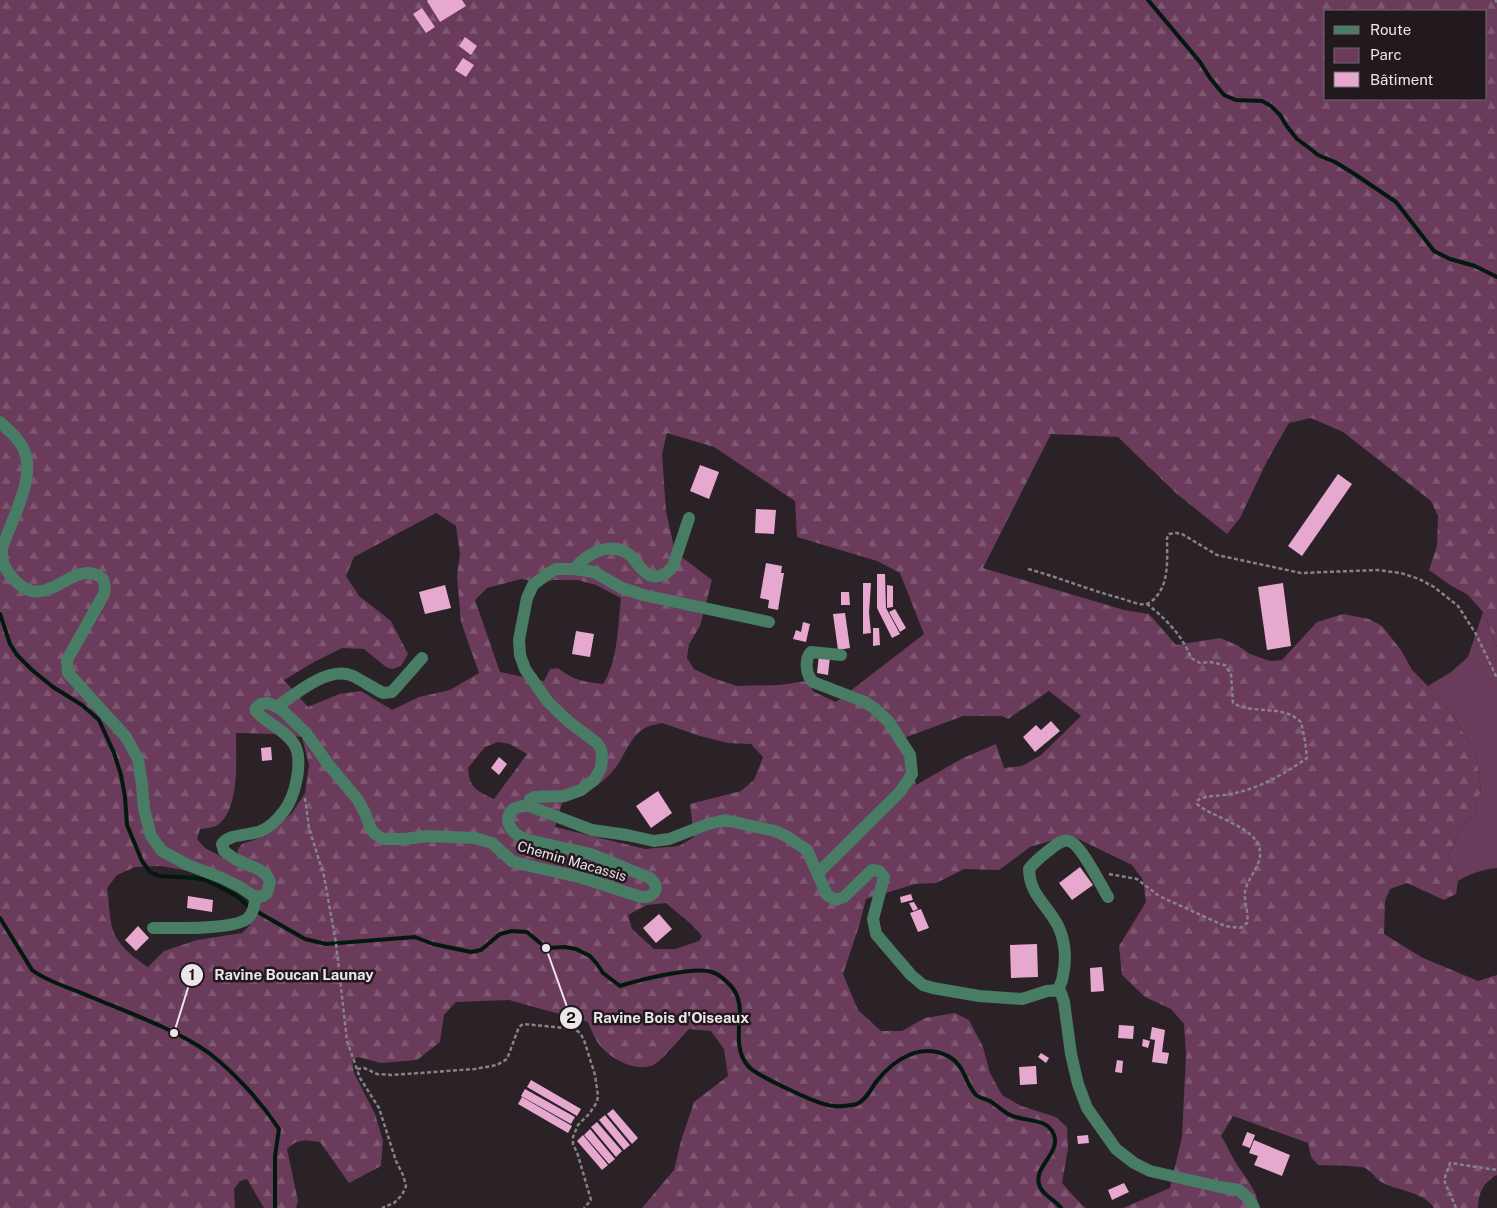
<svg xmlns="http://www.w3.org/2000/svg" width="1497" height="1208" font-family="'Public Sans',sans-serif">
  <defs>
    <pattern id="forest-firs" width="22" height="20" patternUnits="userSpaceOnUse" patternTransform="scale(1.25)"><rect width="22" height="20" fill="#6a3b5a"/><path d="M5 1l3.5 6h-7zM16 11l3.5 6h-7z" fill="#7f5772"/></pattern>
  </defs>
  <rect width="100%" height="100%" fill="#2a2227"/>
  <!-- green -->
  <path fill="#6a3b5a" d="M1483,612L1497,647V868C1485,869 1468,874 1458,881L1448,857L1461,827L1474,815L1481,789L1476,755L1456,720L1428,686L1451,672L1468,657Z"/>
  <!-- forest -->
  <path fill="url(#forest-firs)" fill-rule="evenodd" d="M0,0H1497V647L1483,612L1468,595L1450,585L1429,570L1437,546L1438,516L1431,501L1343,432L1311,418L1289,423L1267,461L1240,518L1227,534L1177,494L1118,437L1051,434L983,568L1124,610L1149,614L1176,645L1220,638L1237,645L1250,654L1270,661L1282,660L1317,622L1343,614L1369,619L1382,626L1401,650L1412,670L1428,686L1456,720L1476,755L1481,789L1474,815L1461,827L1448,857L1458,881L1456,894L1444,900L1407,883L1390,889L1385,901L1384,934L1421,957L1478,981L1497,975V1175C1483,1182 1478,1194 1478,1208H1434C1424,1192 1399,1191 1383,1183C1376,1180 1372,1171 1365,1168C1356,1165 1329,1166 1318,1165L1311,1157L1308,1143L1233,1116L1221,1136C1227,1145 1231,1155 1237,1165C1246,1178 1258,1192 1259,1208H1123L1170,1188L1182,1137L1186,1055L1184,1024L1171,1009L1145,997L1122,975L1119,946L1146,902L1143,880L1132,865L1070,835L1030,847L999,870L964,869L936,883L915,884L866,899L859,926L843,974L858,1010L881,1031H902L925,1018L955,1013L969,1020L983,1047L990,1073L1002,1095L1021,1106L1056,1117L1067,1127L1068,1148L1062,1183L1080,1203L1086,1208H642L674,1170L681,1141L694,1102L728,1076L724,1049L711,1031L689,1029C682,1036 660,1063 653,1065C635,1073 609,1058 598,1043C594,1037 591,1029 588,1022L509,1000L456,1002L444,1015L440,1042L417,1060L381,1063L358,1057L352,1060L354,1073L375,1114L383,1141L381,1166L349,1183L320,1142C305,1140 298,1138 287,1149L298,1201L296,1208H264L247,1179L240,1181L234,1189L235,1208H0ZM1326,11H1486V99H1326ZM667,433L714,447L795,501L797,537L877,561L900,573L924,634L836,702L814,692L806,681L780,685L737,686L713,678L694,669L687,658L689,644L700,626L712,580L675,552L666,511L662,454ZM436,513L456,526L460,554L457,576L461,622L479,673L450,690L419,697L392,710L361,691L339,694L308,707L284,680L314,662L342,648L364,649L386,667L392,669L401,666L408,654L391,621L359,596L346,576L354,557ZM521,579L544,583L553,580H578L596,585L621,598C618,624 618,662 603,684C584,682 573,680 558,668L550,669L544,681L500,672L475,600L487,588ZM1049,691L1081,716L1041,755L1022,766L1004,768L996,744L963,758L916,785L904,738L963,716H1002L1008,719ZM662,723L700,736L728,743L751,744L763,757L754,780L741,791L690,804L694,837L679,846L645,849L555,827L562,803C583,795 603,785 616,767C625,755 632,733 647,727C651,725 657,724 662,723ZM236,733L274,734L302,737L309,765L305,793L292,813L265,836L242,844L238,849L235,864L205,848L197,839L200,829C206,828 215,828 219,824C240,807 236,757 236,733ZM498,742L510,744L527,754L494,799C477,791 469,788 468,768L485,747ZM160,866L208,874L259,900L250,925L242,933L197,940L164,951L148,967C134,958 116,944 112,927C109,914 109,900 107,888L117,875L135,867ZM666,903L691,924L702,936L699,941L675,949H654L632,929L628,915L647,905Z"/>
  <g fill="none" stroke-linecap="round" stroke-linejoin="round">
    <!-- stream -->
    <g stroke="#031910" stroke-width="4">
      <path d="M1148,0L1200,62L1210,78L1224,95L1236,100L1262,101L1271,106L1280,115L1286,125L1297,139L1308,147L1318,155L1335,162L1353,173L1396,202L1434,251L1450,259L1475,266L1497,277"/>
      <path d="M0,614L10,644L17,655L32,670L53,687L82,705L99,720L114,753L121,775L125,797L127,825L142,861L150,872L159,876L195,878L208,881L237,896L249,907L305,939L326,944L415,937L433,944L471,952L481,950L500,934L512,931L527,932L546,948L565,947L576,949L590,956L597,964L603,973L620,986C639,980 694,966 712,972C718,974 723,978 728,983C736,990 740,1001 740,1013C739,1030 735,1053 749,1067C757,1075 778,1084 788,1089C798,1094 824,1106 834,1106C838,1107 853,1105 857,1104C866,1100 871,1089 876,1082C893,1060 920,1042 948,1056C966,1066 964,1082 976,1095C980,1098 985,1099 990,1101C996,1105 1002,1110 1008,1114C1023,1123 1047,1116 1054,1135C1061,1154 1031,1168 1040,1187C1044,1196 1055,1200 1061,1208"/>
      <path d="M0,918L32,970C49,983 72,988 91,997C129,1013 175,1029 209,1053C235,1073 261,1102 279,1129L275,1156V1208"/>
    </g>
  </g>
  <!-- building -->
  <g fill="#e7a8cf">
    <path d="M428,0H462L466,6L440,22L427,1Z"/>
    <path d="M422,8L435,27L426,33L413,14Z"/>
    <path d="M465,37L477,46L471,55L459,46Z"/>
    <path d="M463,58L474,65L466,77L455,70Z"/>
    <path d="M700,465L719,472L709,499L690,491Z"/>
    <path d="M1338,474L1352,484L1302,556L1288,546Z"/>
    <path d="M756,509L776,510L774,534L755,533Z"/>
    <path d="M766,563L782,566L781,573H784L778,610L768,608L769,600L760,598Z"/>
    <path d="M877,574H885L886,608L900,634L892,638L877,608Z"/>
    <path d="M863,583H871L869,613L871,633L863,634Z"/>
    <path d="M1283,583L1291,646L1267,650L1258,587Z"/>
    <path d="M445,585L451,608L425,614L419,592Z"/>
    <path d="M887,585L893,586V607L887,608Z"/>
    <path d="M841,592H849L850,605H841Z"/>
    <path d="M895,609L906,628L900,632L889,612Z"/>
    <path d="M845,613L850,648L838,650L833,614Z"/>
    <path d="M803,622L810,624L806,642L793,639L796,630L801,632Z"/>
    <path d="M873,628H879L880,645L873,646Z"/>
    <path d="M576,631L594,634L590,657L572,654Z"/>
    <path d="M819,655L830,657L828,675L817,673Z"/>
    <path d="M1051,721L1060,731L1035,752L1023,737L1036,725L1041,730Z"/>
    <path d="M271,747L272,760L262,761L261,748Z"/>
    <path d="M499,757L507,764L499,775L491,768Z"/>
    <path d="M658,791L672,813L651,828L636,806Z"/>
    <path d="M1080,867L1093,885L1072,900L1059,883Z"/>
    <path d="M911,894L913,900L901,903L900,897Z"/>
    <path d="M188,896L213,900L212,912L187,908Z"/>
    <path d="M914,902L918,909L913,911L909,903Z"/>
    <path d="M921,909L929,928L918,932L910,913Z"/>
    <path d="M659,914L672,929L656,943L643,928Z"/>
    <path d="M138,926L149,938L136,951L125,940Z"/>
    <path d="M1037,944L1038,977L1011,978L1010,945Z"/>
    <path d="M1102,967L1104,991L1091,992L1090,968Z"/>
    <path d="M1119,1025L1134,1026L1133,1039L1118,1038Z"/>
    <path d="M1152,1027L1165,1030L1162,1052L1169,1053L1167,1064L1152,1062L1155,1040L1150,1039Z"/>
    <path d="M1143,1039L1150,1041L1148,1048L1142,1046Z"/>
    <path d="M1041,1053L1049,1058L1046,1063L1038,1057Z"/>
    <path d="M1117,1060L1123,1061L1122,1073L1115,1072Z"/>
    <path d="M1036,1066L1037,1084L1020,1085L1019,1067Z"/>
    <path d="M531,1080L581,1109L577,1116L527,1087Z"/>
    <path d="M525,1089L575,1117L571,1124L521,1096Z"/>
    <path d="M522,1097L572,1126L568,1133L518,1104Z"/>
    <path d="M613,1109L638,1138L632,1144L607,1114Z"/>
    <path d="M605,1115L630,1145L624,1150L599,1120Z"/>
    <path d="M597,1122L622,1151L616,1157L591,1127Z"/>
    <path d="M590,1129L615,1159L609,1164L584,1135Z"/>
    <path d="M1247,1132L1255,1135L1250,1148L1242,1145Z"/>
    <path d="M583,1135L608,1165L602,1170L577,1141Z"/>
    <path d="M1088,1135L1089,1143L1078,1144L1077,1136Z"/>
    <path d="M1254,1140L1290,1155L1282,1176L1254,1165L1258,1156L1249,1153Z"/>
    <path d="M1124,1183L1129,1192L1112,1200L1108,1190Z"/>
  </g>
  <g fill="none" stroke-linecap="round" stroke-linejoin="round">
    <!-- path -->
    <g stroke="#888185" stroke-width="2.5" stroke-dasharray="4 2.5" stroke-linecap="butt">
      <path d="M1495,0L1497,2"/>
      <path d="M1028,569C1058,577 1086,589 1116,597C1124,599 1131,602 1139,604C1144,605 1149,604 1153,600C1170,585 1167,558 1167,538L1169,534L1176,533L1182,534L1217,555L1301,573L1377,570L1401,573L1419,579L1434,587L1458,606L1476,634L1497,678"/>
      <path d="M305,798L309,828L324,876L336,943L347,1041L360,1078L379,1108L396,1161L403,1175L406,1186L402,1195L394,1203L382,1208"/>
      <path d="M1109,874L1137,879L1159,896L1225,926L1240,928L1247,923C1249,911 1244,904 1245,892C1246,881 1259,868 1260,856C1263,827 1213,819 1197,804L1198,800C1206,795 1225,796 1236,793C1261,787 1286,773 1307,758L1305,741L1301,722C1298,720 1295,717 1291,715C1273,707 1250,713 1233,703L1231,674L1225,665L1210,662L1200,663L1191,658C1183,636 1165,618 1147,604"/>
      <path d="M357,1069L364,1068L377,1074L392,1075L475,1069L497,1065L507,1059L519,1027L523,1024L575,1029L580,1033L584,1040L595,1075L598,1096L597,1102L589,1114L578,1125L573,1137V1145L577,1152L591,1200L584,1208"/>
      <path d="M1456,1208L1444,1180L1450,1163L1497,1170"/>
    </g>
    <!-- minor -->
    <g stroke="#497c65" stroke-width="12">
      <path d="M0,422C8,430 18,437 23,448C38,477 10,521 2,549C1,561 4,568 12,577C46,619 72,554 103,579L105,587L104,594L67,660L68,673L126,737L138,759L142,785L144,809L151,836L162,851L188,865L222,878L240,887L255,897L263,896L267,893L270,882L267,876L260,870L235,859L224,851L222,844C230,833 249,836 261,831C270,827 278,819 284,811C295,797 304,760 294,744C285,729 266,724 256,711V708L261,704L268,703L277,707L283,711L306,733L328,764L358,800L365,813L371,829L375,834L383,839H405L428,836L475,838L492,843L512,861L521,864L583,878L641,897C655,898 661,887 650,878L591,854L524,839C502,829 502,804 529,806L592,830L627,835L654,841L669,839L708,824L725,820L775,831L786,836L807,850L827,895L836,900L844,897L872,870L879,871L884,877L873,919L876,934L911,975L923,985L933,988L979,996L1022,999L1047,991L1058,990L1061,993L1064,1002L1071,1054L1078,1084L1087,1108L1116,1149L1134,1163L1150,1171L1220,1187L1239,1190L1248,1198L1254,1208"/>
      <path d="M574,569C588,552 613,540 631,556C636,561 639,567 644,571C653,581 666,576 673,566L689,518"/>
      <path d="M277,707C295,694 329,665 353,676C363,681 373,688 383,693L392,692L422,658"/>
      <path d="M529,806L530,799L534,797L564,796L581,790L594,780L601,768L602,757L601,749L597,743L569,722L548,702L525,669L520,655L519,640L527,598L533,585L546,575L556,569H574L594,572L622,588L643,595L769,622"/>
      <path d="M818,873L900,792L912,774L910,755L889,722L874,708L865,702L813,682C806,675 804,660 811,652L841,655"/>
      <path d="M153,928C173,928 232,930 247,919C254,913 255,905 255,897"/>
      <path d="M1058,990C1060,985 1063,980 1063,975C1067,957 1065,935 1054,919C1042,900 1030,893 1029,869C1036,860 1043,855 1052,848C1057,844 1062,839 1069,841C1081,844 1100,884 1108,897"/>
    </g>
  </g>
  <g text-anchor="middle" stroke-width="5" stroke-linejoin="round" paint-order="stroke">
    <!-- street labels -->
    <g font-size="14" fill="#ece6e9" stroke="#21191e">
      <text transform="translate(572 861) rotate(16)" y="5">Chemin Macassis</text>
    </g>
  </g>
  <!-- callouts -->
  <path fill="none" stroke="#ece6e9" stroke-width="2" d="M174 1033L192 975M546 948L571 1018"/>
  <g fill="#ece6e9" stroke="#21191e" stroke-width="2">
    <circle cx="174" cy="1033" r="5"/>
    <circle cx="546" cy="948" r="5"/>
    <circle cx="192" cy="975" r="12"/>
    <circle cx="571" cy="1018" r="12"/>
  </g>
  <g font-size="15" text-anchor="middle" font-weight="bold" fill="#111">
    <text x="192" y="980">1</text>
    <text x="571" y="1023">2</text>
  </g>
  <g font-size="15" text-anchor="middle" font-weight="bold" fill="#ece6e9" stroke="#21191e" stroke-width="5" stroke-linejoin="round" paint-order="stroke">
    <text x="294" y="980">Ravine Boucan Launay</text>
    <text x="671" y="1023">Ravine Bois d'Oiseaux</text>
  </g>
  <!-- legend -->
  <rect x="1324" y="10" width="162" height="90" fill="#21191e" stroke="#726b6f"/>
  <rect x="1334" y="26" width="25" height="8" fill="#497c65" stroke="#726b6f"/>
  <text x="1370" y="35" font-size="15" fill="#ece6e9">Route</text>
  <rect x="1334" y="48" width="25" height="15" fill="#6a3b5a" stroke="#726b6f"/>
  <text x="1370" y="60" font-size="15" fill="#ece6e9">Parc</text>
  <rect x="1334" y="72" width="25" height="15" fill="#e7a8cf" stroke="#726b6f"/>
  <text x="1370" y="85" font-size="15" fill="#ece6e9">Bâtiment</text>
</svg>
